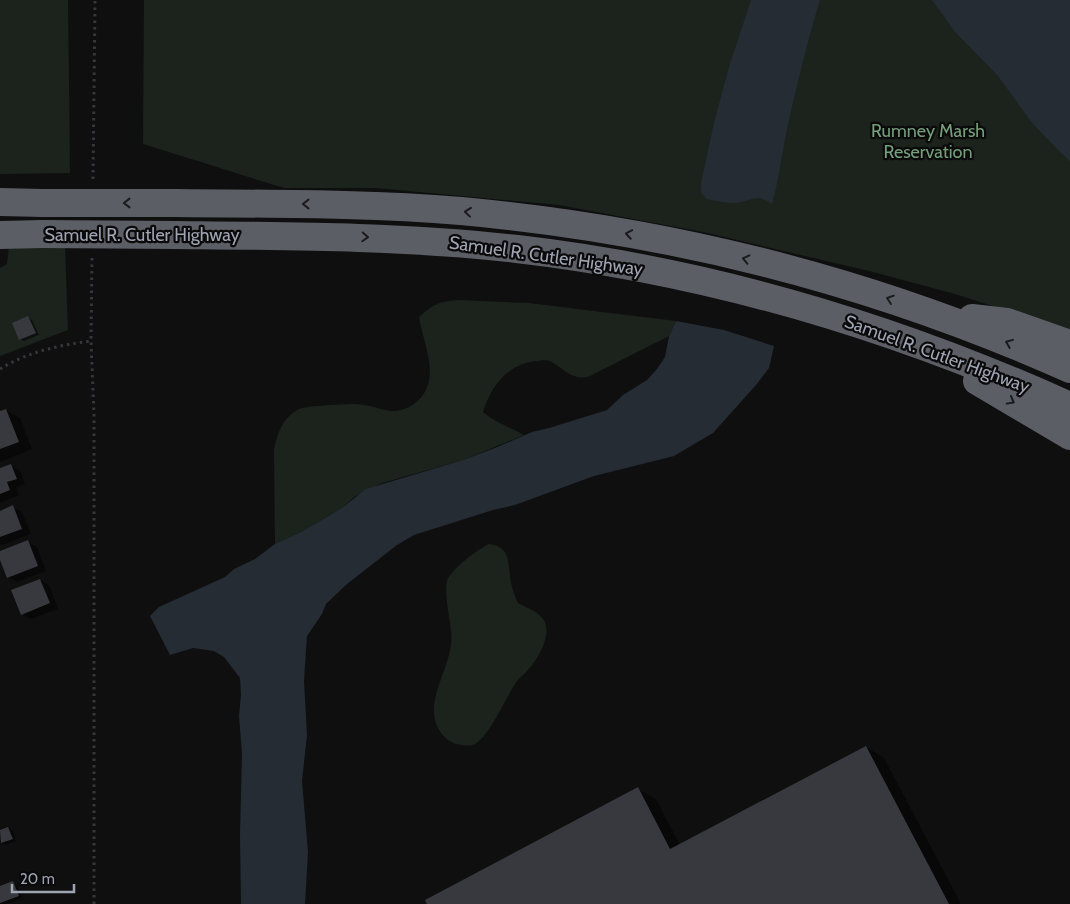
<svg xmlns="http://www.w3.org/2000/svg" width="1070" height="904" font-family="Cabin,sans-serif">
  <rect width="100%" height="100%" fill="#0f0f10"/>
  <!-- green -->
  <g fill="#1b231c">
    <path d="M0,0H68L70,173L0,174Z"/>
    <path d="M144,0H1070V331L955,294L873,272L703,232L559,205L376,188H284L143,144Z"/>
    <path d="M9,245H65L68,330L0,356V268L7,264Z"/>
    <path d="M457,300L529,303L676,321L669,336L588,377C570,380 564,368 550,361C547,360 542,360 539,361C509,362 491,386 483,412C496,423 510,427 524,435L463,460L382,483L354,497L342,508L303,531L275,544L274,450C277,434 283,417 299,409C308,406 320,406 330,405C341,405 353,403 364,405C373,406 381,410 390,411C409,412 425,399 429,381C433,360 422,337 419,317C434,304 438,302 457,300Z"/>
    <path d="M489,544C509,547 508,559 510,576C511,586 514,594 518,603C527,608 544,613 546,626C549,640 537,660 528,670C525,674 520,677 517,681C507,695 490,736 475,744C469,747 462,745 456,744C446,741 439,732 436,723C426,694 456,661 451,630C450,620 444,590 447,581C451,569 478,549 489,544Z"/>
  </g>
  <!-- water -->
  <g fill="#252c34">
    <path d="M751,0H820C806,46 795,92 785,139C781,161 778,183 772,204C756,193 752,201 736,203C726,203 716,201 707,199L701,193V183L714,123L729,67Z"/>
    <path d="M932,0H1070V161L1061,153L1033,124L998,76L955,32Z"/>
    <path d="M676,321L724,330L774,346L769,368L756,385L713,433L674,456L594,476L515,505L493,510L414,535L397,545L347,584L326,604L322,614L307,636L306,650L304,681L307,735L302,781L308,852L305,904H241L240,835L242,753L239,716L241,695L240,678L224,657L214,651L193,648L170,655L150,616L159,607L225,577L234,569L255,559L275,544L303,531L342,508L366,489L463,460L495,448L532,432L549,428L607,410L623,395L647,380L657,369L665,357L669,336Z"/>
  </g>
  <!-- shadow -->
  <g fill="#0007">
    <path d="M28,317L32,320L39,335L24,341L20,339Z"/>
    <path d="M6,410L20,418L32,449L0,462V413Z"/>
    <path d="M11,466L20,471L25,484L16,487L19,495L0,503V470Z"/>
    <path d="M13,507L22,512L31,534L2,545L0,544V512Z"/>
    <path d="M27,542L37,547L46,571L17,582L8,577L0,557V553Z"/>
    <path d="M40,580L49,585L58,609L31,619L22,614Z"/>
    <path d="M866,747L884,758L961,904H429L638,789L656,799L680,845Z"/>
    <path d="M8,828L13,831L16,841L6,845L2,843L0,832Z"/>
    <path d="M13,883L17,885L22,898L7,904H0V888Z"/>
  </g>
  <!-- building -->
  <g fill="#38393e">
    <path d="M28,316L36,333L19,340L12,323Z"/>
    <path d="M6,409L19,442L0,449V411Z"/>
    <path d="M11,464L17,479L7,482L10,490L0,494V468Z"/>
    <path d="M13,505L22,529L0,537V511Z"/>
    <path d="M28,540L38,566L7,578L0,560V551Z"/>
    <path d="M40,579L50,603L21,615L11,590Z"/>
    <path d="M866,746L949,904H427L425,900L638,787L670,849Z"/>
    <path d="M8,827L13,839L1,843L0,830Z"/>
    <path d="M13,881L19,896L0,903V886Z"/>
  </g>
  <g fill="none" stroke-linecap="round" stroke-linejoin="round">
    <!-- path -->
    <g stroke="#36373c" stroke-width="3" stroke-dasharray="2.5 4" stroke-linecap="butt">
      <path d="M93,179L95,0"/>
      <path d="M92,258L91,341L94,415V904"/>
      <path d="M0,369C27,352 60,345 91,341"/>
    </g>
    <!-- motorway -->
    <g stroke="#5c5e66" stroke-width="28">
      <path d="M0,202L43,203"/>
      <path d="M176,203C271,204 366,203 461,211C671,230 878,283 1070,369"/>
      <path d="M0,235L42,234"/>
      <path d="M176,235C290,236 403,236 517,249C708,271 895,327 1070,406"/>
      <path d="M972,318L1007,322L1070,344"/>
      <path d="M977,381L1070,436"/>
    </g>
    <!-- motorway-bridge -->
    <g stroke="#5c5e66" stroke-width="28">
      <path d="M43,203H176"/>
      <path d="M42,234L176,235"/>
    </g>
  </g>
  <!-- one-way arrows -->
  <defs><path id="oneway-chevron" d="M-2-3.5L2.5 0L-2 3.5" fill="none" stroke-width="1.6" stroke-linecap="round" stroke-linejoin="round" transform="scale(1.25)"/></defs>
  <g stroke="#1a1b1d">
    <use href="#oneway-chevron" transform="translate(127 203) rotate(-180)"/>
    <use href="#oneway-chevron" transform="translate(306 204) rotate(-180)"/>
    <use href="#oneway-chevron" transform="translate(468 212) rotate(-174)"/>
    <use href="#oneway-chevron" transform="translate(629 234) rotate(-170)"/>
    <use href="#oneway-chevron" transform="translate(365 237) rotate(3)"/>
    <use href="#oneway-chevron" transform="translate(746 259) rotate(-167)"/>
    <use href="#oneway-chevron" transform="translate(890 299) rotate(-161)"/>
    <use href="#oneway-chevron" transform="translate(1009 343) rotate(-158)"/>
    <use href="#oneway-chevron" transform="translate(1011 401) rotate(29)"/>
  </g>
  <g text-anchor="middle" stroke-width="4.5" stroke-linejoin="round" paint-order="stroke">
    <!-- park labels -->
    <g font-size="18" fill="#759e7a" stroke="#0a0a0b">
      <text x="928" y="137">Rumney Marsh<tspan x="928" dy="21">Reservation</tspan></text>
    </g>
    <!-- street labels -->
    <g font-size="18" fill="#9fa4b2" stroke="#0a0a0b">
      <text x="142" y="241">Samuel R. Cutler Highway</text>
      <text transform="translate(546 256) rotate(8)" y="6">Samuel R. Cutler Highway</text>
      <text transform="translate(937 354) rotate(20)" y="6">Samuel R. Cutler Highway</text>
    </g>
  </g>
  <!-- scale -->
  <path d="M12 884v8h62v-8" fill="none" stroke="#9fa4b2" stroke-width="2.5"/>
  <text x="20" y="884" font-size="15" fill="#9fa4b2" stroke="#0a0a0b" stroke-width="4" paint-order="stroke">20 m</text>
</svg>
